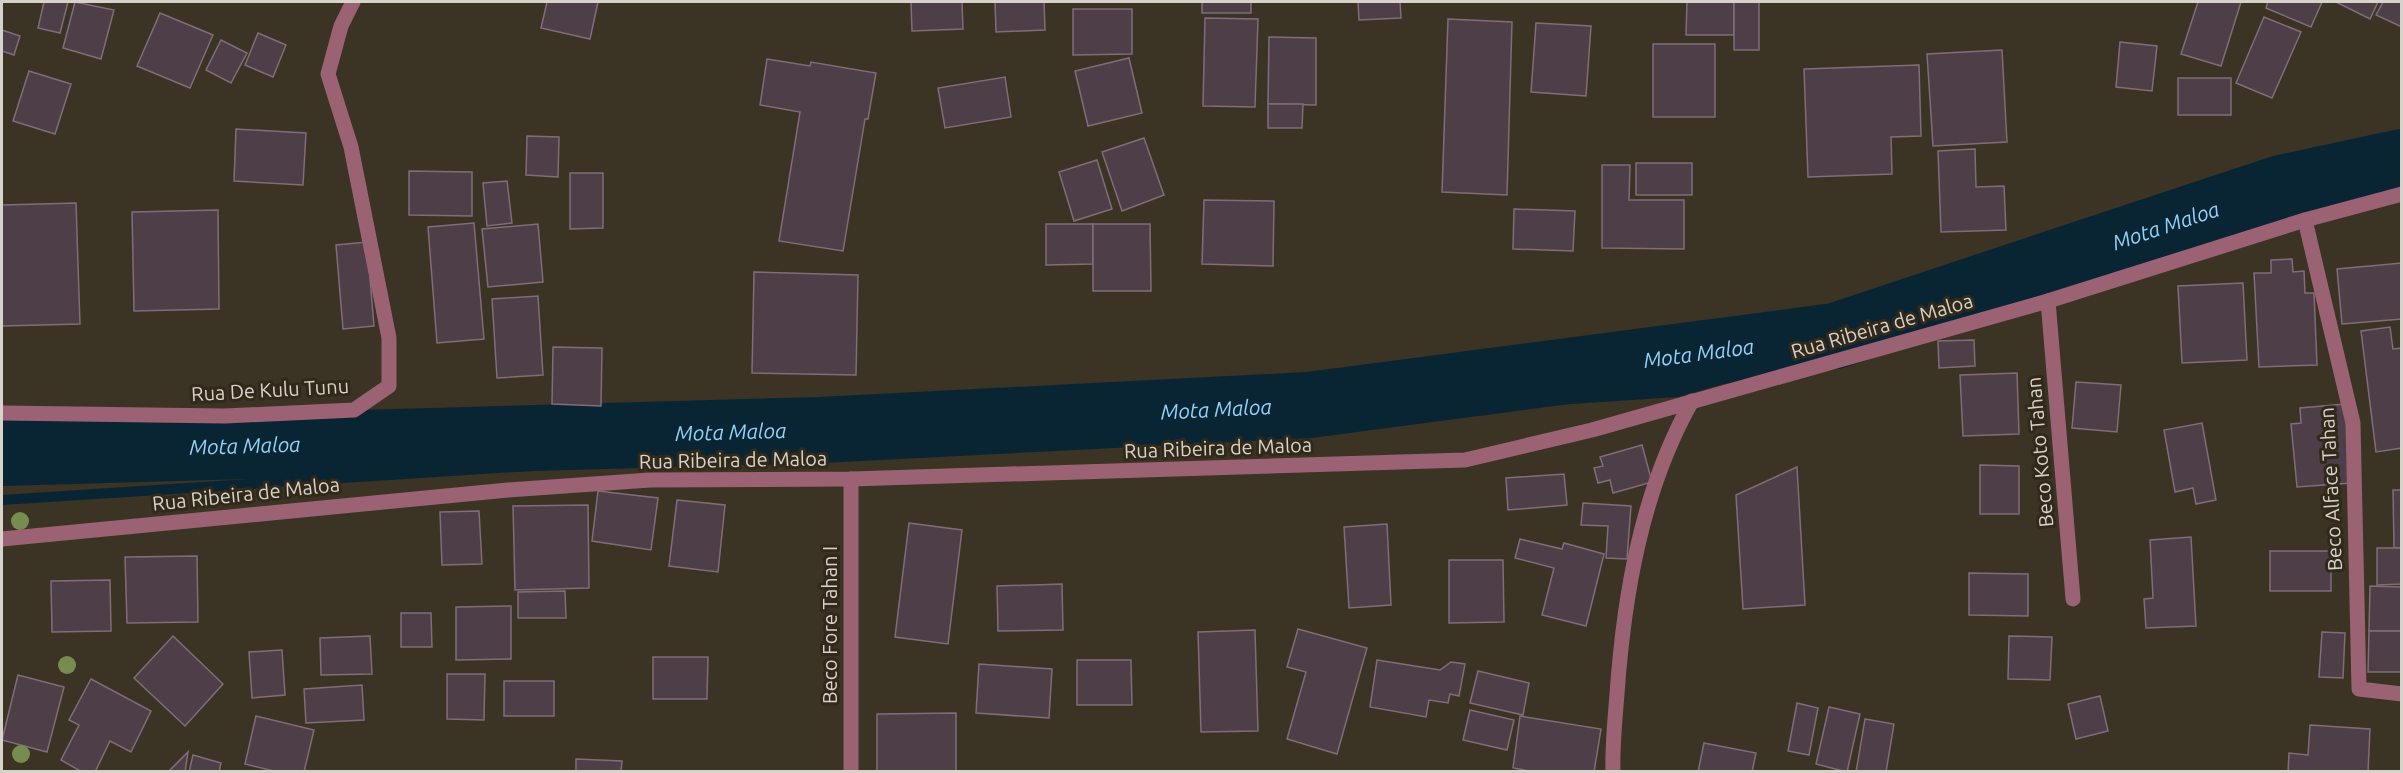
<svg xmlns="http://www.w3.org/2000/svg" width="2403" height="773" font-family="Ubuntu,sans-serif">
  <rect width="100%" height="100%" fill="#3b3324"/>
  <g fill="none" stroke-linecap="round" stroke-linejoin="round">
    <!-- stream -->
    <path stroke="#092534" stroke-width="10" d="M2,500L1678,392L2402,183"/>
    <!-- river -->
    <path stroke="#092534" stroke-width="66" id="s1" d="M2,453L820,430L1309,405L1835,336L2281,188L2402,162"/>
  </g>
  <!-- building -->
  <g fill="#4e3e48" stroke="#806d78" stroke-width="1.5">
    <path d="M44,2H68L60,33L38,28Z"/>
    <path d="M75,2L114,10L101,59L63,48Z"/>
    <path d="M547,2H598L590,39L541,28Z"/>
    <path d="M911,2H962L963,29L912,31Z"/>
    <path d="M995,2H1044L1045,30L996,32Z"/>
    <rect x="1202" y="2" width="49" height="11"/>
    <path d="M1358,2H1400L1401,18L1359,20Z"/>
    <path d="M1687,2H1734V35H1686Z"/>
    <rect x="1734" y="2" width="25" height="48"/>
    <path d="M2198,2H2241L2221,66L2181,54Z"/>
    <path d="M2268,2H2322L2311,27L2266,8Z"/>
    <path d="M2336,2H2378L2370,19Z"/>
    <path d="M2383,2H2402V27L2376,15Z"/>
    <path d="M1073,9H1132V54L1073,55Z"/>
    <path d="M160,13L213,35L190,88L137,66Z"/>
    <path d="M2264,17L2301,32L2272,98L2236,83Z"/>
    <path d="M1205,18L1258,19L1255,107L1203,106Z"/>
    <path d="M1448,19L1512,22L1507,195L1442,192Z"/>
    <path d="M1536,23L1591,26L1586,96L1531,92Z"/>
    <path d="M2,30L20,36L14,55L2,51Z"/>
    <path d="M258,33L286,45L273,77L245,65Z"/>
    <path d="M1269,37L1316,38V105L1268,104Z"/>
    <path d="M221,40L247,53L231,83L206,70Z"/>
    <path d="M2120,42L2157,46L2152,91L2116,87Z"/>
    <rect x="1653" y="44" width="62" height="73"/>
    <path d="M2002,50L2007,142L1933,146L1927,54Z"/>
    <path d="M1129,58L1142,113L1088,126L1075,71Z"/>
    <path d="M767,59L810,66L811,62L876,73L868,119H865L843,251L779,241L800,112L760,105Z"/>
    <path d="M1919,65L1921,136L1891,137L1892,174L1808,177L1804,69Z"/>
    <path d="M29,71L71,84L55,134L13,121Z"/>
    <path d="M1005,77L1011,117L945,128L938,88Z"/>
    <rect x="2178" y="78" width="53" height="37"/>
    <path d="M1268,104H1303L1302,128H1268Z"/>
    <path d="M236,129L306,133L303,185L234,181Z"/>
    <path d="M527,136L559,137L558,177L526,175Z"/>
    <path d="M1144,138L1164,195L1122,211L1102,152Z"/>
    <path d="M1975,149L1976,187L2004,186L2006,230L1941,232L1938,151Z"/>
    <path d="M1097,160L1112,209L1074,221L1059,172Z"/>
    <rect x="1636" y="163" width="56" height="32"/>
    <path d="M1602,165H1630L1629,200H1684V249L1602,248Z"/>
    <path d="M409,171L472,172V216L409,215Z"/>
    <path d="M570,173H603V228L570,229Z"/>
    <path d="M507,181L512,223L487,226L483,183Z"/>
    <path d="M1204,200L1274,201L1273,266L1202,264Z"/>
    <path d="M76,203L80,324L2,326V205Z"/>
    <path d="M1514,209L1575,211L1573,251L1513,249Z"/>
    <path d="M218,210L219,309L134,311L132,212Z"/>
    <path d="M474,223L484,339L437,343L428,227Z"/>
    <path d="M538,224L543,282L488,287L482,229Z"/>
    <path d="M1046,224H1093V264L1046,265Z"/>
    <path d="M1093,224H1150L1151,291H1093Z"/>
    <path d="M367,242L374,326L343,329L336,245Z"/>
    <path d="M2292,259L2293,272L2304,271L2305,293H2314L2317,365L2259,367L2254,273H2271V260Z"/>
    <path d="M2402,263V319L2342,324L2337,269Z"/>
    <path d="M754,272L858,275L856,375L752,373Z"/>
    <path d="M2243,283L2247,360L2182,363L2178,286Z"/>
    <path d="M538,296L543,375L497,378L492,299Z"/>
    <path d="M2390,327L2393,349L2402,348V448L2376,452L2361,331Z"/>
    <path d="M1974,340L1975,366L1939,368L1938,341Z"/>
    <path d="M553,347L602,348L601,406L552,404Z"/>
    <path d="M2017,373L2019,434L1963,436L1960,375Z"/>
    <path d="M2076,382L2121,385L2117,432L2072,428Z"/>
    <path d="M2345,404L2351,483L2297,487L2291,424L2301,423L2300,408Z"/>
    <path d="M2202,423L2216,500L2196,504L2193,488L2175,492L2164,430Z"/>
    <path d="M1642,445L1652,482L1613,493L1610,480L1598,483L1594,468L1603,466L1600,457Z"/>
    <path d="M1980,465L2019,466V514H1980Z"/>
    <path d="M1797,467L1805,605L1743,609L1736,495Z"/>
    <path d="M1564,474L1567,505L1508,510L1506,478Z"/>
    <path d="M2393,490H2402V548H2394Z"/>
    <path d="M598,491L658,498L651,550L592,541Z"/>
    <path d="M677,500L725,505L718,572L669,566Z"/>
    <path d="M1583,503L1631,506L1627,559L1606,558L1608,526L1581,525Z"/>
    <path d="M588,505L589,588L515,590L513,506Z"/>
    <path d="M479,511L482,564L442,565L440,512Z"/>
    <path d="M909,523L962,530L948,644L895,637Z"/>
    <path d="M1387,524L1391,605L1349,608L1344,527Z"/>
    <path d="M2191,537L2196,626L2146,628L2144,599L2153,598L2150,540Z"/>
    <path d="M1520,539L1562,549L1564,543L1604,554L1586,626L1542,615L1554,568L1515,558Z"/>
    <path d="M2377,548H2402V584L2377,585Z"/>
    <rect x="2270" y="551" width="61" height="40"/>
    <path d="M197,556L198,622L127,623L125,557Z"/>
    <path d="M1449,560H1503L1504,622L1449,623Z"/>
    <path d="M1969,573L2028,574V616L1969,615Z"/>
    <path d="M110,580L111,631L52,632L51,581Z"/>
    <path d="M1062,584L1063,630L998,631L997,586Z"/>
    <path d="M2370,586L2402,587V631H2369Z"/>
    <path d="M565,591L566,618H518V592Z"/>
    <path d="M511,606V659L456,660V607Z"/>
    <path d="M401,613H431L432,647H401Z"/>
    <path d="M1298,629L1367,648L1337,754L1287,739L1306,672L1287,667Z"/>
    <path d="M1255,630L1258,731L1201,732L1198,632Z"/>
    <path d="M2369,631H2402V672H2368Z"/>
    <path d="M2322,632L2345,633L2343,678L2319,677Z"/>
    <path d="M173,636L223,684L185,726L134,678Z"/>
    <path d="M370,636L372,674L321,675L320,638Z"/>
    <path d="M2009,636L2052,637L2050,680L2008,679Z"/>
    <path d="M282,650L285,695L252,698L249,652Z"/>
    <path d="M653,657H708L707,699H653Z"/>
    <path d="M1077,660H1131L1132,705H1077Z"/>
    <path d="M1377,660L1440,670L1451,662L1465,664L1459,696L1450,694L1448,703L1429,700L1426,717L1370,707Z"/>
    <path d="M979,664L1052,669L1049,718L976,713Z"/>
    <path d="M1478,671L1529,683L1523,715L1470,703Z"/>
    <path d="M447,674H485L484,720L447,719Z"/>
    <path d="M18,675L64,687L47,752L2,740Z"/>
    <path d="M91,679L151,711L131,752L110,741L95,772H82L61,760L79,725L69,720Z"/>
    <rect x="504" y="681" width="50" height="35"/>
    <path d="M362,685L364,720L306,723L304,689Z"/>
    <path d="M2100,696L2108,731L2076,739L2068,704Z"/>
    <path d="M1797,703L1818,708L1809,755L1788,751Z"/>
    <path d="M1829,707L1860,714L1847,772L1816,764Z"/>
    <path d="M1470,710L1514,720L1507,750L1463,740Z"/>
    <path d="M956,713V772H877V714Z"/>
    <path d="M256,716L314,730L304,772H278L245,764Z"/>
    <path d="M1520,716L1601,729L1594,772H1535L1513,768Z"/>
    <path d="M1865,719L1894,724L1886,772H1856Z"/>
    <path d="M2310,725L2370,729L2368,772H2288L2289,753L2308,755Z"/>
    <path d="M1704,743L1756,753L1752,772H1698Z"/>
    <path d="M188,752L185,772H168Z"/>
    <path d="M193,755L221,763L219,772H189Z"/>
    <path d="M576,759L622,761L621,772H576Z"/>
  </g>
  <g fill="none" stroke-linecap="round" stroke-linejoin="round">
    <!-- minor -->
    <g stroke="#9a6272" stroke-width="15">
      <path d="M2305,220L2353,423L2359,689L2402,694"/>
      <path d="M2048,301L2073,599"/>
      <path d="M2,413L225,416L354,410L389,386V338L351,147L328,74L341,26L353,2"/>
      <path d="M2,539L508,490L650,480L851,479L1465,460L1592,430L2048,301L2305,220L2402,194"/>
      <path d="M851,772V479"/>
      <path d="M1613,772C1612,746 1615,720 1617,694C1624,594 1642,489 1692,401"/>
    </g>
  </g>
  <!-- trees -->
  <g fill="#768d4f">
    <circle cx="20" cy="521" r="9"/>
    <circle cx="67" cy="665" r="9"/>
    <circle cx="21" cy="754" r="9"/>
  </g>
  <g text-anchor="middle" stroke-width="6" stroke-linejoin="round" paint-order="stroke">
    <!-- street labels -->
    <g font-size="20" fill="#d8d3ca" stroke="#31291a">
      <text transform="translate(1882 326) rotate(-16)" y="7">Rua Ribeira de Maloa</text>
      <text transform="translate(270 390) rotate(-3)" y="7">Rua De Kulu Tunu</text>
      <text transform="translate(1218 448) rotate(-2)" y="7">Rua Ribeira de Maloa</text>
      <text transform="translate(2040 452) rotate(-95)" y="7">Beco Koto Tahan</text>
      <text transform="translate(733 460) rotate(-1)" y="7">Rua Ribeira de Maloa</text>
      <text transform="translate(2331 489) rotate(-93)" y="7">Beco Alface Tahan</text>
      <text transform="translate(246 494) rotate(-6)" y="7">Rua Ribeira de Maloa</text>
      <text transform="translate(830 625) rotate(-90)" y="7">Beco Fore Tahan I</text>
    </g>
    <!-- water labels -->
    <g font-size="21" font-style="italic" fill="#93d2f8" stroke="#31291a">
      <text dy="7" stroke="none"><textPath href="#s1" startOffset="2187">Mota Maloa</textPath></text>
      <text dy="7" stroke="none"><textPath href="#s1" startOffset="1701">Mota Maloa</textPath></text>
      <text dy="7" stroke="none"><textPath href="#s1" startOffset="1215">Mota Maloa</textPath></text>
      <text dy="7" stroke="none"><textPath href="#s1" startOffset="729">Mota Maloa</textPath></text>
      <text dy="7" stroke="none"><textPath href="#s1" startOffset="243">Mota Maloa</textPath></text>
    </g>
  </g>
  <!-- border -->
  <rect width="2403" height="773" fill="none" stroke="#d8d3ca" stroke-width="6"/>
</svg>
